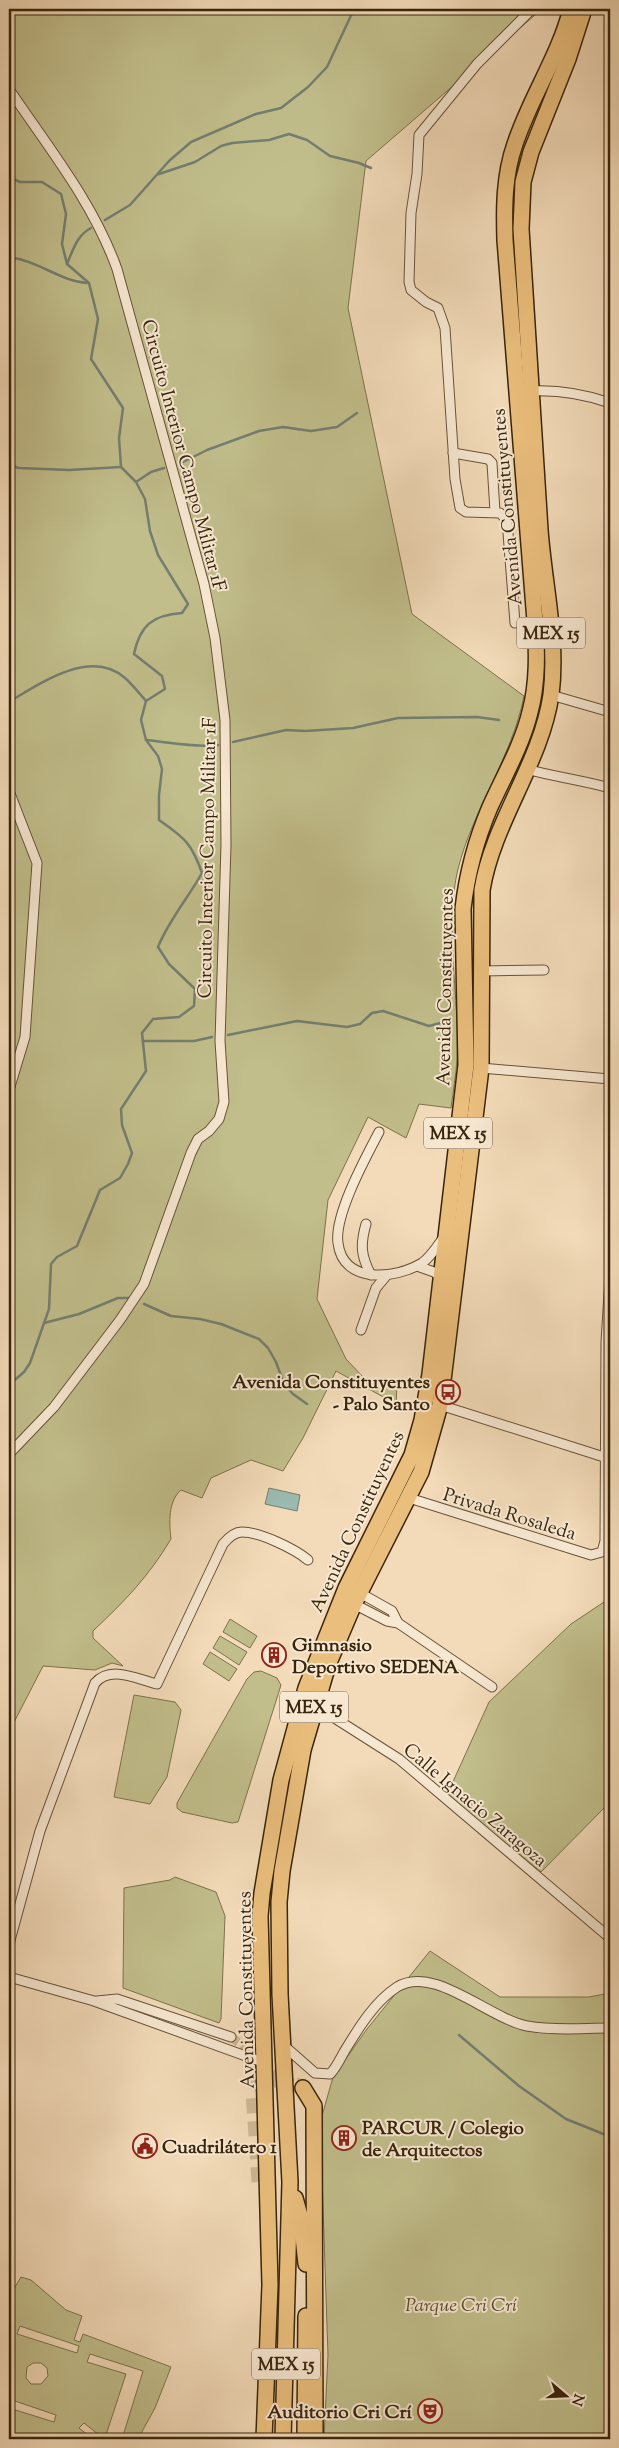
<svg xmlns="http://www.w3.org/2000/svg" width="619" height="2448" font-family="'Sorts Mill Goudy',serif">
  <rect width="100%" height="100%" fill="#f3dbb9"/>
  <filter id="stains"><feTurbulence type="fractalNoise" baseFrequency=".004" numOctaves="4"/><feColorMatrix values="0 0 0 0 .2 0 0 0 0 .09 0 0 0 0 .02 0 0 0 .5 -.17"/></filter>
  <radialGradient id="worn" r=".72"><stop offset=".6" stop-color="#630" stop-opacity="0"/><stop offset="1" stop-color="#630" stop-opacity=".3"/></radialGradient>
  <!-- green -->
  <g fill="#c1be8b" stroke="#7d724c" fill-rule="evenodd">
    <path d="M9,9H542L366,161L348,308L412,614L524,696C512,757 473,809 458,869C444,926 460,1000 457,1059C456,1075 453,1092 451,1108L419,1104L406,1138L368,1117L328,1200L317,1299L346,1359L364,1378L382,1384L397,1385L396,1404L336,1371L303,1438L283,1471L251,1460L211,1478L202,1498L181,1490C168,1501 169,1523 171,1539C149,1576 125,1601 93,1631V1638L123,1666L112,1663L95,1670L43,1666L9,1732Z"/>
    <path d="M610,1598V1802L541,1872L447,1795L489,1702L571,1624Z"/>
    <path d="M230,1619L257,1636L250,1648L223,1632Z"/>
    <path d="M220,1636L247,1652L239,1665L213,1648Z"/>
    <path d="M210,1652L237,1669L229,1681L203,1664Z"/>
    <path d="M261,1671L277,1678L281,1685L238,1822L232,1823L182,1812L177,1808V1803L247,1679L254,1672Z"/>
    <path d="M134,1695L175,1702L181,1710L167,1777L150,1804L114,1797Z"/>
    <path d="M175,1877L216,1892L225,1916L221,2019L219,2023L123,1988L124,1888L170,1880Z"/>
    <path d="M430,1951L500,1997H589L610,1993V2439H324L328,2355L321,2147L322,2116L333,2077L367,2029Z"/>
    <path d="M21,2277L31,2280L66,2310L82,2316L74,2340L80,2342L83,2334L171,2367L155,2408L138,2439H122L143,2371L90,2354L87,2362L126,2374L106,2435L118,2439H104L84,2423L79,2428L93,2439H19L9,2436V2408L54,2422L56,2415L9,2399V2297ZM20,2326L79,2346L77,2353L17,2334ZM33,2363H41L47,2368L48,2376L41,2384H31L26,2378L27,2367Z"/>
  </g>
  <!-- water -->
  <path fill="#9bbbb2" stroke="#747f70" d="M269,1488L300,1495L297,1511L265,1504Z"/>
  <g fill="none" stroke-linecap="round" stroke-linejoin="round">
    <!-- stream -->
    <g stroke="#747f70" stroke-width="2.5">
      <path d="M159,174L195,162L221,146L232,143L269,140L289,134L307,140L330,156L359,163L371,168"/>
      <path d="M9,177L20,182H42L61,194L66,214L62,244L67,264L89,283L98,319L91,359L123,408L119,438L121,467L136,482L145,499L150,531L158,555L188,604L182,613C153,615 140,625 134,654L162,676L165,689L146,701L141,720L146,740L158,756L162,769L159,795V820C185,838 192,844 202,873C188,898 169,920 158,947L169,964L195,989L194,1006L179,1017L153,1019L142,1033L146,1071L121,1109L122,1125L132,1153L128,1164L120,1178L100,1190L77,1246L57,1257L51,1264L49,1309L30,1363L24,1372L9,1385"/>
      <path d="M105,220L130,205L169,161L191,142L256,114L281,108L308,87L327,67L354,9"/>
      <path d="M9,257C39,261 60,281 87,283"/>
      <path d="M67,264C73,250 77,235 91,228"/>
      <path d="M179,464L207,450L259,431L283,427L311,431L337,427L357,413"/>
      <path d="M9,465L19,468L69,470L121,467"/>
      <path d="M136,482L151,472L164,468"/>
      <path d="M9,702C40,683 91,648 125,678C132,684 139,693 146,701"/>
      <path d="M146,740C167,742 198,748 218,745"/>
      <path d="M233,742L286,730L305,731L353,728L398,718L477,717L499,720"/>
      <path d="M228,1035L297,1021L347,1027L360,1024L372,1013L383,1011L429,1026L444,1022"/>
      <path d="M143,1041H194L212,1037"/>
      <path d="M144,1304L171,1316L200,1319L221,1324L259,1339L268,1348L276,1362L284,1384L293,1394L307,1404"/>
      <path d="M44,1323L79,1314L118,1298H129"/>
      <path d="M459,2035L519,2086L566,2119L606,2135L610,2140"/>
    </g>
    <!-- minor-tunnel -->
    <path stroke="#ceb796" stroke-width="9" stroke-dasharray="9 4.5" stroke-linecap="butt" d="M231,2037L292,2083"/>
    <!-- trunk-tunnel -->
    <path stroke="#ceb796" stroke-width="15" stroke-dasharray="15 8" stroke-linecap="butt" d="M259,2182L253,2091C261,2073 289,2081 303,2088"/>
    <defs>
      <g id="minor">
        <path d="M9,89C48,147 93,202 117,269L204,584L215,638L225,720L226,845L220,1041L224,1102L219,1119L209,1131L198,1139L191,1153L144,1284L120,1320L54,1407L9,1454"/>
        <path d="M532,391C559,390 584,394 610,403"/>
        <path d="M453,453L488,459L492,463L495,512"/>
        <path d="M515,623L507,520L500,513L466,512L460,508L455,479L445,328L438,308L426,302L411,290L409,282L411,213L417,174L419,135L477,64L532,9"/>
        <path d="M551,695L610,712"/>
        <path d="M526,769C555,777 582,780 610,788"/>
        <path d="M9,791L37,863L25,1037L9,1090"/>
        <path d="M481,971L544,970"/>
        <path d="M481,1068L610,1079"/>
        <path d="M379,1132C366,1157 334,1215 338,1243C343,1285 396,1279 422,1263C431,1257 438,1245 444,1237"/>
        <path d="M366,1224C360,1245 361,1256 371,1275"/>
        <path d="M417,1266L434,1272L441,1277"/>
        <path d="M361,1330L376,1288L386,1276"/>
        <path d="M440,1405L604,1457"/>
        <path d="M409,1498L591,1555L602,1552L605,1541L606,1342L610,1278"/>
        <path d="M360,1593L392,1611L398,1623"/>
        <path d="M354,1604L387,1621L398,1623L492,1687"/>
        <path d="M314,1705L399,1759L610,1938"/>
        <path d="M9,1944L40,1831L95,1683C111,1665 136,1679 157,1684L223,1544C228,1538 234,1532 242,1532C260,1532 295,1549 308,1560"/>
        <path d="M9,1977L94,2001L265,2063"/>
        <path d="M97,2001L117,1999L231,2037"/>
        <path d="M282,2044L315,2073L330,2074C336,2068 340,2059 344,2052C358,2029 374,2002 397,1987C433,1964 488,2018 527,2026C554,2031 583,2028 610,2028"/>
      </g>
      <g id="trunk">
        <path d="M303,2088L314,2106L315,2439"/>
        <path d="M295,2198L301,2219L306,2264"/>
        <path d="M264,2439L270,2285L260,1916L262,1893L281,1780L306,1688L346,1588L412,1455L422,1420L430,1374L466,1065L463,909C467,873 476,840 490,807C504,776 522,745 530,712C538,682 537,651 535,621L505,240C504,208 504,175 515,144C530,98 559,56 571,9"/>
        <path d="M283,2439L290,2182L280,1994L279,1902L282,1871L303,1750L328,1665L354,1604L421,1472L440,1405L481,1068L482,890C493,822 541,763 551,695C558,640 544,584 540,530C533,430 528,329 521,229L523,182L531,152L568,59L584,9"/>
        <path d="M305,2439L306,2316"/>
      </g>
    </defs>
    <!-- minor casing -->
    <use href="#minor" stroke="#685237" stroke-width="11"/>
    <!-- trunk casing -->
    <use href="#trunk" stroke="#39250c" stroke-width="18"/>
    <!-- minor -->
    <use href="#minor" stroke="#f7e8d2" stroke-width="9"/>
    <!-- trunk -->
    <use href="#trunk" stroke="#eabe7c" stroke-width="15"/>
  </g>
  <!-- icons -->
  <defs>
    <symbol id="bus-ring" viewBox="-11 -11 22 22"><circle r="9.5" fill="#f7e8d2" stroke="#8f2418" stroke-width="1.5"/><path d="M-5-6H5V4H4V6H2V4H-2V6H-4V4H-5ZM-3.5-4V0h7V-4ZM-3.5 1.2v1.5H-2V1.2ZM2 1.2v1.5H3.5V1.2Z" fill="#8f2418"/></symbol>
    <symbol id="building-ring" viewBox="-11 -11 22 22"><circle r="9.5" fill="#f7e8d2" stroke="#8f2418" stroke-width="1.5"/><path d="M-4-6H4V6H1V3H-1V6H-4ZM-2.5-4.3h1.7v1.8h-1.7ZM.8-4.3h1.7v1.8H.8ZM-2.5-1h1.7V.8h-1.7ZM.8-1h1.7V.8H.8Z" fill="#8f2418"/></symbol>
    <symbol id="civic-ring" viewBox="-11 -11 22 22"><circle r="9.5" fill="#f7e8d2" stroke="#8f2418" stroke-width="1.5"/><path d="M-.6-6.5H3V-4.5H.6V-3L4-1V1h2V6H-6V1h2V-1L-.6-3ZM-1.2 2.5V6h2.4V2.5Z" fill="#8f2418"/></symbol>
    <symbol id="theatre-ring" viewBox="-11 -11 22 22"><circle r="9.5" fill="#f7e8d2" stroke="#8f2418" stroke-width="1.5"/><path d="M-5-5.5Q0-4 5-5.5V0Q5 5 0 6Q-5 5-5 0ZM-3.3-2.5H-1v1.5H-3.3ZM1-2.5H3.3v1.5H1ZM-2.8 1Q0 5.5 2.8 1Z" fill="#8f2418"/></symbol>
  </defs>
  <g fill-rule="evenodd">
    <use href="#bus-ring" x="434" y="1378" width="28" height="28"/>
    <use href="#building-ring" x="260" y="1641" width="28" height="28"/>
    <use href="#building-ring" x="330" y="2124" width="28" height="28"/>
    <use href="#civic-ring" x="131" y="2132" width="28" height="28"/>
    <use href="#theatre-ring" x="416" y="2397" width="28" height="28"/>
  </g>
  <g text-anchor="middle" stroke-width="4" stroke-linejoin="round" paint-order="stroke">
    <!-- shield labels -->
    <g fill="#f7e8d2" stroke="#726047" stroke-width="1">
      <rect x="517" y="617.5" width="68" height="31" rx="4"/>
      <rect x="424" y="1117.5" width="68" height="31" rx="4"/>
      <rect x="280" y="1691.5" width="68" height="31" rx="4"/>
      <rect x="252" y="2348.5" width="68" height="31" rx="4"/>
    </g>
    <g font-size="18" font-weight="bold" fill="#39250c">
      <text x="551" y="639">MEX 15</text>
      <text x="458" y="1139">MEX 15</text>
      <text x="314" y="1713">MEX 15</text>
      <text x="286" y="2370">MEX 15</text>
    </g>
    <!-- street labels -->
    <g font-size="19" fill="#39250c" stroke="#f7e8d2">
      <text transform="translate(185 455) rotate(75)" y="7">Circuito Interior Campo Militar 1F</text>
      <text transform="translate(506 507) rotate(-95)" y="7">Avenida Constituyentes</text>
      <text transform="translate(206 858) rotate(-89)" y="7">Circuito Interior Campo Militar 1F</text>
      <text transform="translate(444 987) rotate(-89)" y="7">Avenida Constituyentes</text>
      <text transform="translate(510 1513) rotate(17)" y="7">Privada Rosaleda</text>
      <text transform="translate(356 1521) rotate(-65)" y="7">Avenida Constituyentes</text>
      <text transform="translate(476 1804) rotate(40)" y="7">Calle Ignacio Zaragoza</text>
      <text transform="translate(245 1990) rotate(-91)" y="7">Avenida Constituyentes</text>
    </g>
    <!-- poi labels -->
    <g font-size="19" font-weight="bold" fill="#39250c" stroke="#f7e8d2" text-anchor="start">
      <text x="430" y="1388" text-anchor="end">Avenida Constituyentes<tspan x="430" dy="22">- Palo Santo</tspan></text>
      <text x="292" y="1651">Gimnasio<tspan x="292" dy="22">Deportivo SEDENA</tspan></text>
      <text x="362" y="2134">PARCUR / Colegio<tspan x="362" dy="22">de Arquitectos</tspan></text>
      <text x="162" y="2153">Cuadrilátero 1</text>
      <text x="412" y="2418" text-anchor="end">Auditorio Cri Crí</text>
    </g>
    <!-- park labels -->
    <g font-size="19" font-style="italic" fill="#5b4b2c" stroke="#f7e8d2">
      <text x="461" y="2311">Parque Cri Crí</text>
    </g>
  </g>
  <!-- margin -->
  <rect width="619" height="2448" fill="none" stroke="#f3dbb9" stroke-width="30"/>
  <rect x="10" y="10" width="599" height="2428" fill="none" stroke="#39250c" stroke-width="2.5"/>
  <rect x="15" y="15" width="589" height="2418" fill="none" stroke="#39250c"/>
  <!-- north arrow -->
  <g transform="translate(566 2396) rotate(109)" stroke="#f7e8d2" stroke-width="4" paint-order="stroke">
  <path d="M0-4L9 19L0 12L-9 19Z" fill="#39250c"/>
  <text y="-8" font-size="14" font-weight="bold" text-anchor="middle" fill="#39250c">N</text>
  </g>
  <rect width="100%" height="100%" filter="url(#stains)"/>
  <rect width="100%" height="100%" fill="url(#worn)"/>
</svg>
